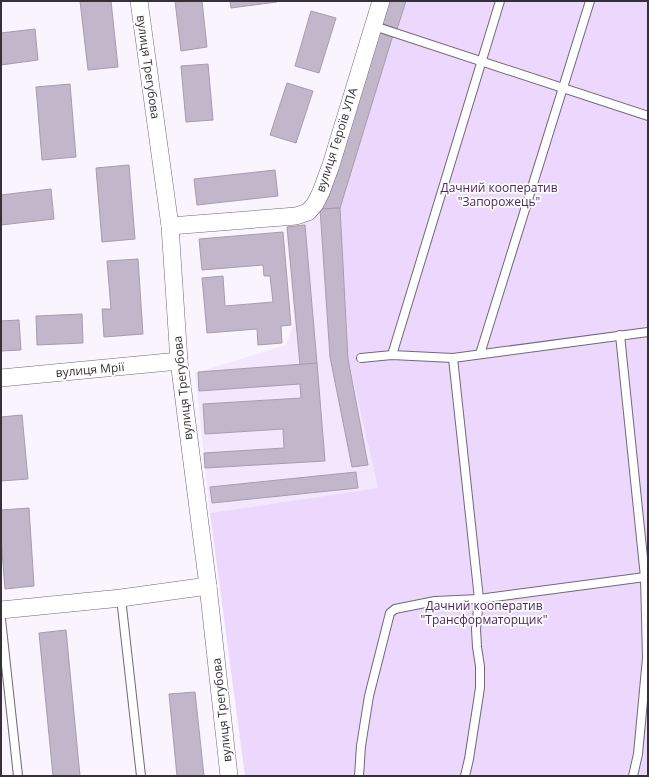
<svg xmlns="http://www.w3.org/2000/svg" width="649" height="777" font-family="'Open Sans',sans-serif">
  <rect width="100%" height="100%" fill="#f9f4fd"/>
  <!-- built -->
  <path fill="#f3e7fd" d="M384,1H403L348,359L378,489L210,513L195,373L286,345L294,322L286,227L320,209Z"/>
  <!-- green -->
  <path fill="#edd8fd" d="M403,1H648V776H245L210,513L378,488L348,359L340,208Z"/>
  <!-- building -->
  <g fill="#c2b6ca" stroke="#a79caf">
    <path d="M80,1H111L118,67L88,70Z"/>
    <path d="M175,1H202L207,47L181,51Z"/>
    <path d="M230,1H277V2L231,8Z"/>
    <path d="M388,1H406L397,29L381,23Z"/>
    <path d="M311,11L336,18L319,73L295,66Z"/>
    <path d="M35,29L38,60L1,65V33Z"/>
    <path d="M377,30L393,35L340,208L320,209Z"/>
    <path d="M208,64L213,120L186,122L181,66Z"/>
    <path d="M287,83L313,91L296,143L270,135Z"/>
    <path d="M70,84L76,157L42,160L36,87Z"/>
    <path d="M129,165L135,239L102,242L96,168Z"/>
    <path d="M275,170L278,196L197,205L194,179Z"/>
    <path d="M51,189L54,219L1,225V195Z"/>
    <path d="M340,208L348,359L368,465L352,467L330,357L320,209Z"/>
    <path d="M305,225L317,363L300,365L287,227Z"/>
    <path d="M283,232L291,325L281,326L282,343L258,345L257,329L207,333L202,278L223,276L225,306L273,302L270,276H264L263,265L202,270L199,239Z"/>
    <path d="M138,259L143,334L104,337L102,309H111L107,261Z"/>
    <path d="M82,314L83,343L37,345L36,316Z"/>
    <path d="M19,320L21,350L1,351V321Z"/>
    <path d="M317,363L325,461L205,468L204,453L284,448L283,429L205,434L203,404L301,398L300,384L199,391L198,372Z"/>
    <path d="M22,415L28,479L1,481V417Z"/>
    <path d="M356,472L358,488L212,503L210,487Z"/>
    <path d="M29,508L34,586L5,589L1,539V510Z"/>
    <path d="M66,630L80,776H53L39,633Z"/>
    <path d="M195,692L204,776H177L169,694Z"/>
  </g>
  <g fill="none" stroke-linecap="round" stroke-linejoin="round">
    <defs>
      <g id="lane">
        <path d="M374,26L648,116"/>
        <path d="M620,335L645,577L647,658L638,754L633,776"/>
        <path d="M480,354L590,1"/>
        <path d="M392,355L500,1"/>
        <path d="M361,358L392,355L453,358L648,332"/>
        <path d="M453,358L479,599L476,629L477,647L480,666V688L469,759L465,776"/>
        <path d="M121,598L141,776"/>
        <path d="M1,619L18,776"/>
        <path d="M359,776L361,746L369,696L390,613L395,609L435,601L479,599L645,577"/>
      </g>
      <g id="street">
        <path d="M139,1L170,226L179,361L208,586L229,776"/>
        <path d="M170,226L296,216L308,212L315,204L321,192L331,165L381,1"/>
        <path d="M1,378L179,361"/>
        <path d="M1,610L121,598L208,586"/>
      </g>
    </defs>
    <!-- lane casing -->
    <use href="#lane" stroke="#726779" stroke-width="10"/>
    <!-- street casing -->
    <use href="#street" stroke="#726779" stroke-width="18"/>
    <!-- lane -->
    <use href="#lane" stroke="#fff" stroke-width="8"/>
    <!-- street -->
    <use href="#street" stroke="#fff" stroke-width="17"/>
  </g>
  <g text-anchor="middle" stroke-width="3.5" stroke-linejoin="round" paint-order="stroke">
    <!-- street labels -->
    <g font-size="12" fill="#363139" stroke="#fff">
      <text transform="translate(148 67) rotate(82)" y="4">вулиця Трегубова</text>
      <text transform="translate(337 140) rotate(-72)" y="4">вулиця Героїв УПА</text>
      <text transform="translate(90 370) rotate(-5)" y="4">вулиця Мрії</text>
      <text transform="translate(183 388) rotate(-96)" y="4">вулиця Трегубова</text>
      <text transform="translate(222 710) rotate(-96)" y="4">вулиця Трегубова</text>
    </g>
    <!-- park labels -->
    <g font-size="12" fill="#4f2468" stroke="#fff">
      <text x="499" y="192">Дачний кооператив<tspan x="499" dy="14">"Запорожець"</tspan></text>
      <text x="484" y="610">Дачний кооператив<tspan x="484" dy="14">"Трансформаторщик"</tspan></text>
    </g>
  </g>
  <!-- border -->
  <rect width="649" height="777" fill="none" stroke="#363139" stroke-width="4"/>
</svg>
